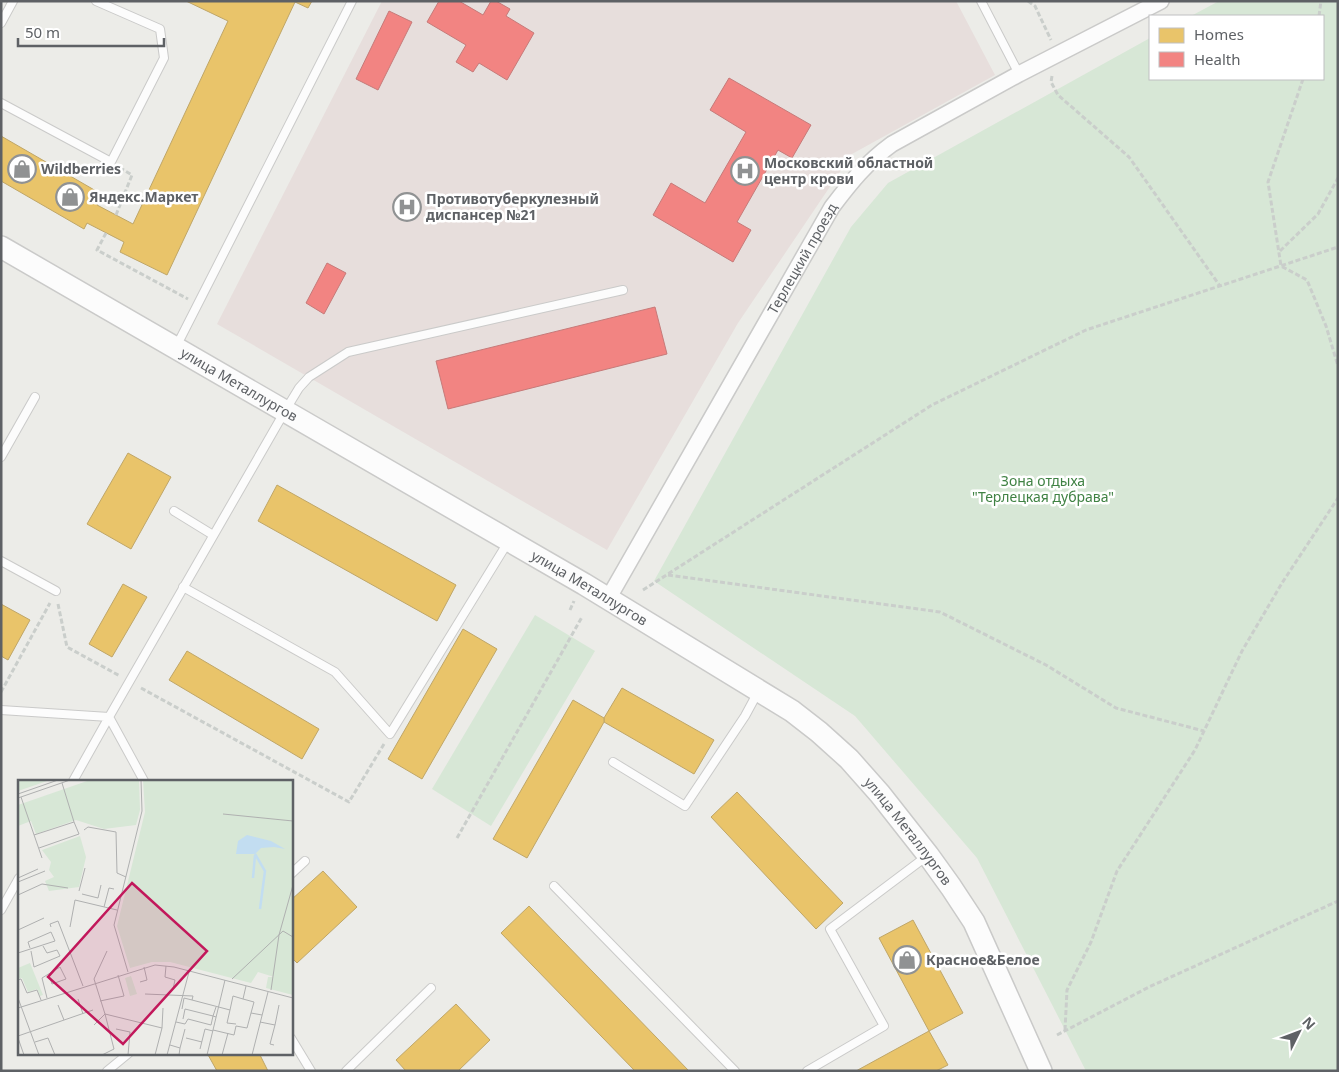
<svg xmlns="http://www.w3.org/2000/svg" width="1339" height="1072" font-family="'Noto Sans',sans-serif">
  <rect width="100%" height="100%" fill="#ecece8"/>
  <!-- medical -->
  <path fill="#e7dedc" d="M382,1H956L995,75L852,154L738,323L607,550L217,324Z"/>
  <!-- green -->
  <g fill="#d7e7d6">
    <path d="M1219,1H1338V1071H1086L977,858L855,716L654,581L851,227L888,183L1150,38V79H1323V16H1191Z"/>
    <path d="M535,615L595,651L491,826L432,789Z"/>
  </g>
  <!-- homes -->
  <g fill="#e9c46a" stroke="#bfa668">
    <path d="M186,1H312L308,8L295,2L167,275L120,252L124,242L87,223L84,229L1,181V136L103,195L97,205L133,224L228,21Z"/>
    <path d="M128,453L171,477L131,549L87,524Z"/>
    <path d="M277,485L456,585L437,621L258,521Z"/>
    <path d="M123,584L147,597L112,657L89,644Z"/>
    <path d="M1,604L30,620L8,660L1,656Z"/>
    <path d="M463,629L497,649L422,779L388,759Z"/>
    <path d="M187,651L319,729L302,759L169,680Z"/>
    <path d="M622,688L714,740L694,774L604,722V718Z"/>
    <path d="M573,700L604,718V722L527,858L493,839Z"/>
    <path d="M737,792L843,903L816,929L711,817Z"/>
    <path d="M323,871L357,907L297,963L291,957V900Z"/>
    <path d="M529,906L689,1071H635L501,933Z"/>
    <path d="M913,920L963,1013L929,1031L879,938Z"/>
    <path d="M456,1004L490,1040L458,1071H406L396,1060Z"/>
    <path d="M929,1031L948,1065L936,1071H856Z"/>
    <path d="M207,1053H259L268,1071H217Z"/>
  </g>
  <!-- health -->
  <g fill="#f28482" stroke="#c67a79">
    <path d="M439,1H459L483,15L491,1H496L510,9L506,16L534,33L507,80L479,63L473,72L456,62L466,45L427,22Z"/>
    <path d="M389,11L412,22L378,90L356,79Z"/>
    <path d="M729,78L811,125L792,158L778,150L737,222L751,230L733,262L653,215L671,183L705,203L746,132L710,110Z"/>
    <path d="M327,263L346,273L324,314L306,303Z"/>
    <path d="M655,307L667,354L448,409L436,361Z"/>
  </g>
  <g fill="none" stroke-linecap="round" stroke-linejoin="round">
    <defs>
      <g id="lane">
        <path d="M981,1L1019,74"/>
        <path d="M1,23L13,1"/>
        <path d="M1,103L111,162L164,58L160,29L96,1"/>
        <path d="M176,347L352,1"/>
        <path d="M1,457L35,397"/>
        <path d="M174,511L213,535"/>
        <path d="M1,561L56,591"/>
        <path d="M183,587L335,672L390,734L508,542"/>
        <path d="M1,710L109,717L73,781"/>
        <path d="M613,762L685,806L745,716L758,692"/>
        <path d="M144,781L109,717L285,411L299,388L309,377L348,352L623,290"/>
        <path d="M291,874L305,861"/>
        <path d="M554,886L735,1071"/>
        <path d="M1,910L19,878"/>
        <path d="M291,1038L311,1071"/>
        <path d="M107,1071L129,1053"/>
        <path d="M346,1071L431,988"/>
        <path d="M807,1071L884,1026L830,929L927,856"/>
      </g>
      <g id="street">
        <path id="s1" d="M608,599L832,207C851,182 866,163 892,144L1019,74L1161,1"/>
      </g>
      <g id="secondary">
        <path id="s2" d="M1,247L584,584L792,711L819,732L849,759L880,794L928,855L951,887L974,922L1041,1071"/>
      </g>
    </defs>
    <!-- lane casing -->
    <use href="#lane" stroke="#cacac9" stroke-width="10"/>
    <!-- street casing -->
    <use href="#street" stroke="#cacac9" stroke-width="18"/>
    <!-- secondary casing -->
    <use href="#secondary" stroke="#cacac9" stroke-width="24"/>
    <!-- path -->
    <g stroke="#cacecb" stroke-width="3" stroke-dasharray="5 2.5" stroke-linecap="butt">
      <path d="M1028,1L1035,6L1051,40"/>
      <path d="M1319,16L1321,1"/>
      <path d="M1052,76L1051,82L1058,95L1129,157L1220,286"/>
      <path d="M1303,79L1268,182L1281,266L1307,280L1326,326L1338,366"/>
      <path d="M116,215L132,175L122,169"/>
      <path d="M106,233L97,250L188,299"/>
      <path d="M1280,251L1318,214L1338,178"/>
      <path d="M668,575L940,612L1046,665L1116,708L1204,731"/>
      <path d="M643,590L932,405L1086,330L1338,247"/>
      <path d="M58,604L67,647L120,676"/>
      <path d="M570,610L574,601"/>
      <path d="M141,688L349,802L384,744"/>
      <path d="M1,692L50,603"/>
      <path d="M457,838L582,617"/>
      <path d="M1065,1030L1067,990L1091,942L1117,871L1195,750L1242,651L1282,583L1338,498"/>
      <path d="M1057,1035L1149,987L1338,901"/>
    </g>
    <!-- lane -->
    <use href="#lane" stroke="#fcfcfc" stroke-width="8"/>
    <!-- street -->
    <use href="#street" stroke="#fcfcfc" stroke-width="15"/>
    <!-- secondary -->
    <use href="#secondary" stroke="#fcfcfc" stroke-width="21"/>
  </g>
  <!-- icons -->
  <defs>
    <symbol id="shop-ring" viewBox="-11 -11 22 22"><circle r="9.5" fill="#fff" stroke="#909293" stroke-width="1.5"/><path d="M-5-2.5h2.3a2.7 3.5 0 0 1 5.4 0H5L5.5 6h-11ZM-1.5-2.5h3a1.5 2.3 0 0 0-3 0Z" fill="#909293"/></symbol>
    <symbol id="hospital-ring" viewBox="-11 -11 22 22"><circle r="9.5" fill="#fff" stroke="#909293" stroke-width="1.5"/><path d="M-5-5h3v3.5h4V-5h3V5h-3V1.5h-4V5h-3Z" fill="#909293"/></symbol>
  </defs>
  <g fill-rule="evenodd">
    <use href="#shop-ring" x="6" y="153" width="32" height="32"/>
    <use href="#hospital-ring" x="729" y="155" width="32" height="32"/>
    <use href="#shop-ring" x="54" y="181" width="32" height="32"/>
    <use href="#hospital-ring" x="391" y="191" width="32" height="32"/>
    <use href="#shop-ring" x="891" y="944" width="32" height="32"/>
  </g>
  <g text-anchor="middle" stroke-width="5" stroke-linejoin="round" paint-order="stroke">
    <!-- poi labels -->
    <g font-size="14" font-weight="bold" fill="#5e6165" stroke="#fff" text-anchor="start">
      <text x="764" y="168">Московский областной<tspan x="764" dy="16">центр крови</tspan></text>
      <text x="41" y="174">Wildberries</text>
      <text x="89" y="202">Яндекс.Маркет</text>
      <text x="426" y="204">Противотуберкулезный<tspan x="426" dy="16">диспансер №21</tspan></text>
      <text x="926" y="965">Красное&amp;Белое</text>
    </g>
    <!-- street labels -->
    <g font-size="14" fill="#5e6165" stroke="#fff">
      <text dy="5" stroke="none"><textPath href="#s1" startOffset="392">Терлецкий проезд</textPath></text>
      <text dy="5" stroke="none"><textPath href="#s2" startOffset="275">улица Металлургов</textPath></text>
      <text dy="5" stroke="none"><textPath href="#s2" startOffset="680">улица Металлургов</textPath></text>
      <text dy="5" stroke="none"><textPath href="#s2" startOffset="1085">улица Металлургов</textPath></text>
    </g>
    <!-- park labels -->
    <g font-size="14" fill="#408244" stroke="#fff">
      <text x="1043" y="486">Зона отдыха<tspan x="1043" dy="16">"Терлецкая дубрава"</tspan></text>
    </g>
  </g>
  <!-- overview -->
  <g transform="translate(18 780)">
    <rect width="275" height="275" fill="#ecece8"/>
    <path d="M0,0H32L0,11ZM72,0H121L122,30L118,45L86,49L58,40L18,54L13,41L0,46V25ZM125,0H275V215L248,208L250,197H256L240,192L233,203L152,182H134L112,188L99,146L127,32ZM62,56L68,77L61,107L31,111L27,101L36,97L31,90L33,82L24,70ZM12,183L25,215L22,216L19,209L10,212L4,198L0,199V188ZM113,196L119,214L112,216L107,198Z" fill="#d7e7d6"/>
    <path d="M229,55L253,61L267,69L256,67L243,68L237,74H218L220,61Z" fill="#c2ddf1"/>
    <path fill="none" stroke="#c2ddf1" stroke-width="2.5" d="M237,74L247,91L242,129M235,98L237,75"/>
    <path fill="none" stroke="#afb0b0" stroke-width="1" d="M44,3L56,42M0,14L40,0M3,17L24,78M0,18L52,0M205,34L275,41M66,50L70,47L98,52L99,93L108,97M16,55L56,42L61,54L21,68M0,98L20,89M0,102L27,91M61,111L67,88M64,114L80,118L83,105M0,115L24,104L50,108M86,127L91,108L96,109M33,147L32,144L40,141L65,206M52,147L57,120L99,130M0,150L26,138M13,171L16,187L42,176L39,170L29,173L25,166M89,171L76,199L87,234L144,248L137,275M0,173L37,161L33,152L10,162L12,168M148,186L147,197L157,200L155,209M110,192L96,145L124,31L123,0M214,199L265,151L275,157M0,200L3,199L9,213L19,210L23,220M122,202L129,200L126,187M253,210L261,155L275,105M127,214L175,216L174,220L212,230L209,243L218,244M0,218L21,275M29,218L24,198L42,187L48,199L34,204L31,195M60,219L65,234M225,219L236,222L233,233L244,235M82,221L106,216L100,195M40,225L46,240M0,228L137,185L156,187L275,218M164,229L166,218L174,220M212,230L215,216L225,219L228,206M165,239L167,229L195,236L198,227M158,242L167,244L170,239L193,245L195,236L198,237M242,242L257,245L261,225M76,245L87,234L96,269L84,275M144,248L145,228M98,249L112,252L110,275M195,250L216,255L218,246L229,248L233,233M0,256L75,230M0,258L6,275M168,258L184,262M17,262L30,258L37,275M152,265L162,268L161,275M256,265L252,264L257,245M162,268L167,249M182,269L187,249L195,251M149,275L171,192M189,275L207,200M204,275L210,253M234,275L250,212"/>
    <path fill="#c2185b" fill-opacity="0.15" stroke="#c2185b" stroke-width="2.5" d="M114,103L189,171L105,264L30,197Z"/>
    <rect width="275" height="275" fill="none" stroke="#5e6165" stroke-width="2.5"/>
  </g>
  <!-- border -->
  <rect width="1339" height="1072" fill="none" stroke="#5e6165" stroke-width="5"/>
  <!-- legend -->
  <rect x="1149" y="15" width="175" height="65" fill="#ffffff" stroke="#bfc0c1"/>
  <rect x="1159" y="28" width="25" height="15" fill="#e9c46a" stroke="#bfc0c1"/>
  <text x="1194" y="40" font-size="15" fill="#5e6165">Homes</text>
  <rect x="1159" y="52" width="25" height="15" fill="#f28482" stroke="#bfc0c1"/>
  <text x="1194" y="65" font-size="15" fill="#5e6165">Health</text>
  <!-- north arrow -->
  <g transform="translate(1299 1032) rotate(48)" stroke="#ffffff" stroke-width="4" paint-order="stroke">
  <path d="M0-4L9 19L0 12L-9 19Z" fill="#5e6165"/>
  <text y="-8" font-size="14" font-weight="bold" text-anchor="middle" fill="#5e6165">N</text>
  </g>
  <!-- scale -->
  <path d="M18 38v8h146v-8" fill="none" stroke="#5e6165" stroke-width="2.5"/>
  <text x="25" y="38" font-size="15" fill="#5e6165" stroke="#ffffff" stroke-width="4" paint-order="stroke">50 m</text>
</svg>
